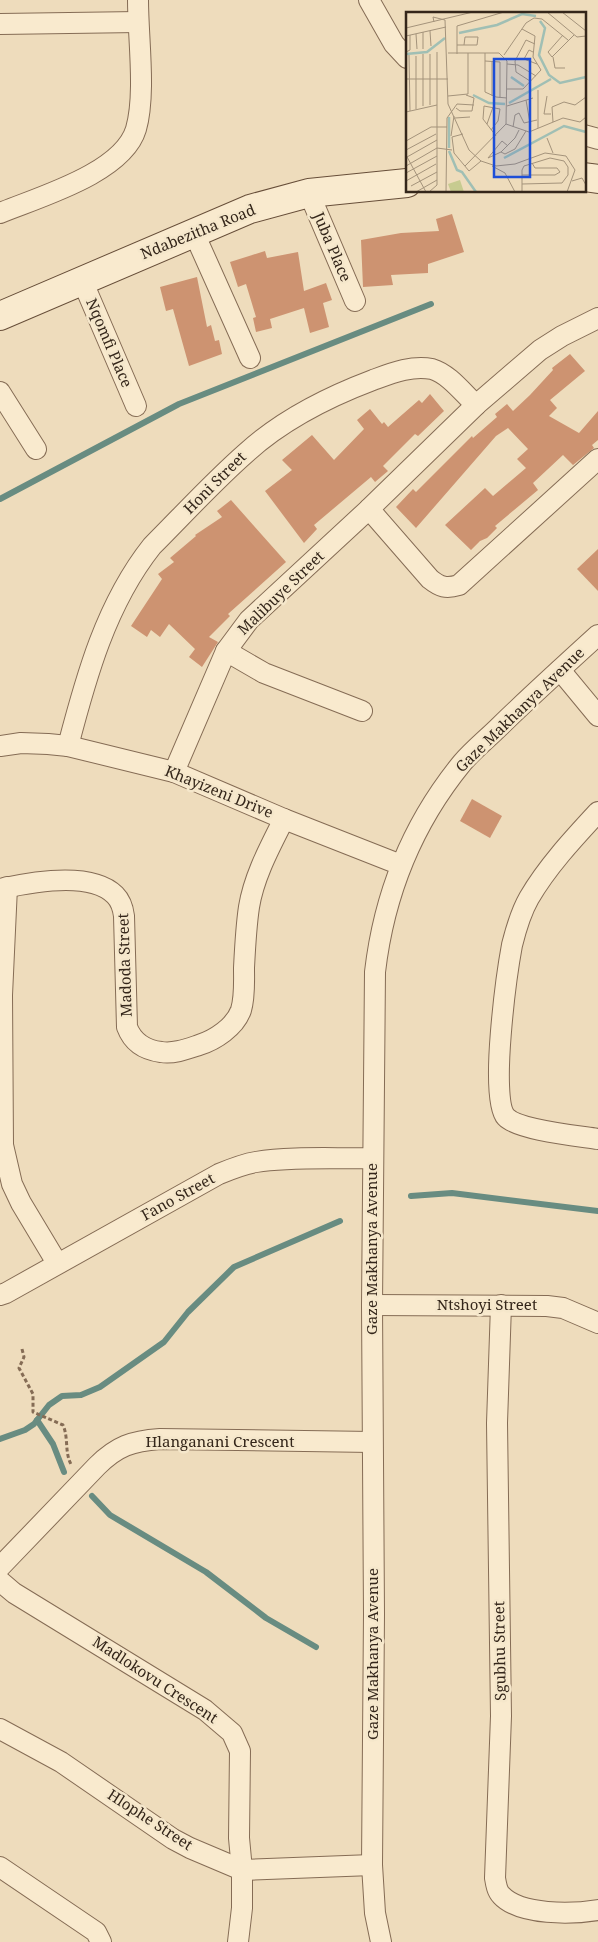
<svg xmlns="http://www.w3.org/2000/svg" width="598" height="1942" font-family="'Noto Serif',serif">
  <rect width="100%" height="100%" fill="#eedcbc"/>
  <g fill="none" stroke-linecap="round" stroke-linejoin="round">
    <!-- stream -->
    <g stroke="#688c81" stroke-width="6">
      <path d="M0,499L179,404L431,304"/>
      <path d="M411,1196L452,1193L598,1211"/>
      <path d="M37,1420L53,1444L64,1472"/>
      <path d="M0,1439L25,1430L34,1424L49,1405L62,1396L81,1395L100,1387L164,1342L188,1312L234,1267L340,1221"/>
      <path d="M92,1496L110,1515L206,1572L266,1618L316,1647"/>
    </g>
  </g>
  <!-- building -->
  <g fill="#cd9371">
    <path d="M452,214L464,252L428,264V273L391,275L393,285L363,287L361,240L401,233L439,231L436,219Z"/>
    <path d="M265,251L267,258L298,252L304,291L326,283L332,300L323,303L329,327L310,333L304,308L270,319L272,328L256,332L253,318L256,317L246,284L238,287L230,262Z"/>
    <path d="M197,277L207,327L211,325L215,341L219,340L222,354L189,366L173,309L166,311L160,287Z"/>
    <path d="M570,354L585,371L550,400L557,408L549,416L579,433L598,411V440L592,445L594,448L573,465L563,455L533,483L538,490L495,526L497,528L487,538L480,541L471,550L445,525L485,488L493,496L526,468L517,459L528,449L508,428L496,436L416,528L396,507L413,489L416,492L472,436L473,438L497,417L495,414L507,404L513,411L530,395L553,370L552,368Z"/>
    <path d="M430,394L444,411L418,436L415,434L383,466L388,471L375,482L371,477L314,525L317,529L304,543L265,491L292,470L282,460L312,435L334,460L364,429L357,420L370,409L382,424L384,422L388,427L419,400L422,403Z"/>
    <path d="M231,500L286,562L228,614L230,616L209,637L218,642L202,667L189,657L195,649L169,624L160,637L151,630L147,637L131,626L162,579L158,574L174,562L170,558L196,536L195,535L222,517L217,511Z"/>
    <path d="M598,549V591L577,569Z"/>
    <path d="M472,799L502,816L490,838L460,821Z"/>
  </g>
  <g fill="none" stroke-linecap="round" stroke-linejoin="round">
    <defs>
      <g id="street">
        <path d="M369,0L394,44L407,58"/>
        <path d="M0,24L138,22"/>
        <path d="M584,135L598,139"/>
        <path d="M309,193L355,301"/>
        <path d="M0,213C39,197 123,173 136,129C146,94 138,38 138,0"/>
        <path d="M194,233L250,358"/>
        <path d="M82,280L136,406"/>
        <path d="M0,392L36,449"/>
        <path d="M369,509L430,579C440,587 446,589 459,585L598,459"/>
        <path d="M226,651L264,673L362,711"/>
        <path d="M560,670L598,716"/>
        <path d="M0,746L21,743L48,744L68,746L174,772L284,819L401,865"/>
        <path d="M68,746C86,677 106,604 152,546C183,515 213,482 246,453C282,420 328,397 373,380C392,373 412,365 432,369C449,374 463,393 476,405"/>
        <path d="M174,772L226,651L249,620L369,509L476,405L540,350L562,336L598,318"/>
        <path d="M598,812C573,839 547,867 529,898C521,912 516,929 512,945C507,972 489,1099 506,1117C518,1130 579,1136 598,1139"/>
        <path d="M7,887L2,995L3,1145L12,1184L21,1203L57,1263"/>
        <path d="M0,889C31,882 91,871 115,895C121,901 123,908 124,916L127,1027C133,1043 145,1050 161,1052C174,1054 187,1049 199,1045C215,1040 235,1027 241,1010C245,997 244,982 244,968C245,948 246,927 249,907C254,876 270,847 284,819"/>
        <path d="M0,1295L6,1293L219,1174C231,1169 243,1164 256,1162C291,1156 337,1159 373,1158"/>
        <path d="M372,1305L547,1306L563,1308L598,1323"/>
        <path d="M501,1305L497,1423L501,1716L495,1878C496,1884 497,1891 501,1895C520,1916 573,1914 598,1910"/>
        <path d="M0,1567L97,1466C117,1446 132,1441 160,1439L372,1442"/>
        <path d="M0,1581L14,1593L205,1710L232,1733L240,1751L239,1838L242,1870V1908L238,1942"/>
        <path d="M0,1729L61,1762L173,1839L190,1848L242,1870L372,1865"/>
        <path d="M0,1867L96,1932L101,1942"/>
        <path d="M381,1942L375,1913L372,1865L374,1614L372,1305L375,972C384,895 413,823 462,763C473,750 488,738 500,726C532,695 565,665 598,635"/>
      </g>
      <g id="secondary">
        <path d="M584,177L598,179"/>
        <path d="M0,316L250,209L309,193L407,183"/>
      </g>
    </defs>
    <!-- street casing -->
    <use href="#street" stroke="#856c55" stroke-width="22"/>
    <!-- secondary casing -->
    <use href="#secondary" stroke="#674e39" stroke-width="30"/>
    <!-- path -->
    <path stroke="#856c55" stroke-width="3" stroke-dasharray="4 2.5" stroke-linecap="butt" d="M22,1349L24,1357L19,1368L33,1394V1412L63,1425C69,1439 64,1453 72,1466"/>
    <!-- street -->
    <use href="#street" stroke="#f9eace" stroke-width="20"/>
    <!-- secondary -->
    <use href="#secondary" stroke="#f9eace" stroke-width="28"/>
  </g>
  <g text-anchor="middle" stroke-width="5" stroke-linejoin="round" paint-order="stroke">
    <!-- street labels -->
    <g font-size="15" fill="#34261a" stroke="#f5e7cb">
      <text transform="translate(198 232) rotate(-22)" y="5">Ndabezitha Road</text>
      <text transform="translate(332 247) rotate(67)" y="5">Juba Place</text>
      <text transform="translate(109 343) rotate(67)" y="5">Nqomfi Place</text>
      <text transform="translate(215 483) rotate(-45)" y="5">Honi Street</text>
      <text transform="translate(281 593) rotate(-44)" y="5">Malibuye Street</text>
      <text transform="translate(520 710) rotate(-44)" y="5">Gaze Makhanya Avenue</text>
      <text transform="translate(219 792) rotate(22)" y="5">Khayizeni Drive</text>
      <text transform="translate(125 965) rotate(-92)" y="5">Madoda Street</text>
      <text transform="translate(178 1197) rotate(-29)" y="5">Fano Street</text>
      <text transform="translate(372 1249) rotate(-90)" y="5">Gaze Makhanya Avenue</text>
      <text x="487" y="1310">Ntshoyi Street</text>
      <text x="220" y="1447">Hlanganani Crescent</text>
      <text transform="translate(500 1651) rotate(-91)" y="5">Sgubhu Street</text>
      <text transform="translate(373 1654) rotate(-90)" y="5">Gaze Makhanya Avenue</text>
      <text transform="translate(155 1680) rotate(33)" y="5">Madlokovu Crescent</text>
      <text transform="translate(150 1820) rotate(33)" y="5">Hlophe Street</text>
    </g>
  </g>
  <!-- overview -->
  <g transform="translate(406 12)">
    <rect width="180" height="180" fill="#eedcbc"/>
    <path d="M54,168L58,180H45L42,172Z" fill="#c7cb90"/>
    <path fill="none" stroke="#a0bfb4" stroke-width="2.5" d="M134,9L139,16L133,43L143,63L154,71L180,65M53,21L91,13L116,2L130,4M0,42L21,40L39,26M105,65L118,74M67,83L83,91L99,92M103,91L145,67M43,136V105M43,139L51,158L56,160L70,180M98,146L158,114L180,120"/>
    <path fill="none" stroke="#a4937b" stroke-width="1" d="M141,0L171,25L180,24M156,0L180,19M28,10L27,5L39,8L42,92L63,138L75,149L90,154L109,152L139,141L160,144L169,158L161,180M0,16L67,0M24,19L25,34M17,20V37M10,22L11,37M157,23L142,40L146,45L168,23M0,24L40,15M51,33H71L72,25H59L58,33M0,40L4,38V23M127,40L123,38L118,47L131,52M42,41H93L101,49L100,112L59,154M79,41V80L90,85L101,86M17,42V94M24,42V93M51,42V14L98,0M3,43L4,99M98,43L120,11L128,6L136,7L162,28M10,44V97M147,45L149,56H159M79,49L94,50V86M101,52L112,53L130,64M0,67H42M124,69L110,60L109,49L120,28L129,32M101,77H117L135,58L127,45L129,24L116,17M132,78V116M42,84L62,82V41M86,84V49M141,84L138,102H145M120,88L124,111M101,94L127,86M50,96L54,99H66L68,86L60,83M0,100L31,93M49,106L64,105M147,110L146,95L158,90L169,93L180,85M81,112L87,95M100,112L123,120L157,106L174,110L180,105M107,115L109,103L113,101L118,111L131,108M85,118L92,109L94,97L78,94L77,107L87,120L90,124M57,122L46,125L48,141L63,159L75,149M45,124L48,104M141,126L147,141M0,129L25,115H41M102,134L96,129L82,146L95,140L109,126L113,118M0,138L30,122M95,140L99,142L109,137L120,119M0,143L20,180M1,145L31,128M0,154L31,136L46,138M86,154L99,161L109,180M0,161L31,144M116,163H149L154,160L151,156H129L126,151M0,169L30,152M166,169L176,166L180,173M5,174L31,160M116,179V158L118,154L144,146L158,149L162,155V163L156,171L116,172M10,180L31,168M23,180L31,173V40M40,180L41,106L51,92L68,93"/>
    <path fill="#1d4ed8" fill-opacity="0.15" stroke="#1d4ed8" stroke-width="2.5" d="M88,47H124V165H88Z"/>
    <rect width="180" height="180" fill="none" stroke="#34261a" stroke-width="2.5"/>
  </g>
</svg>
